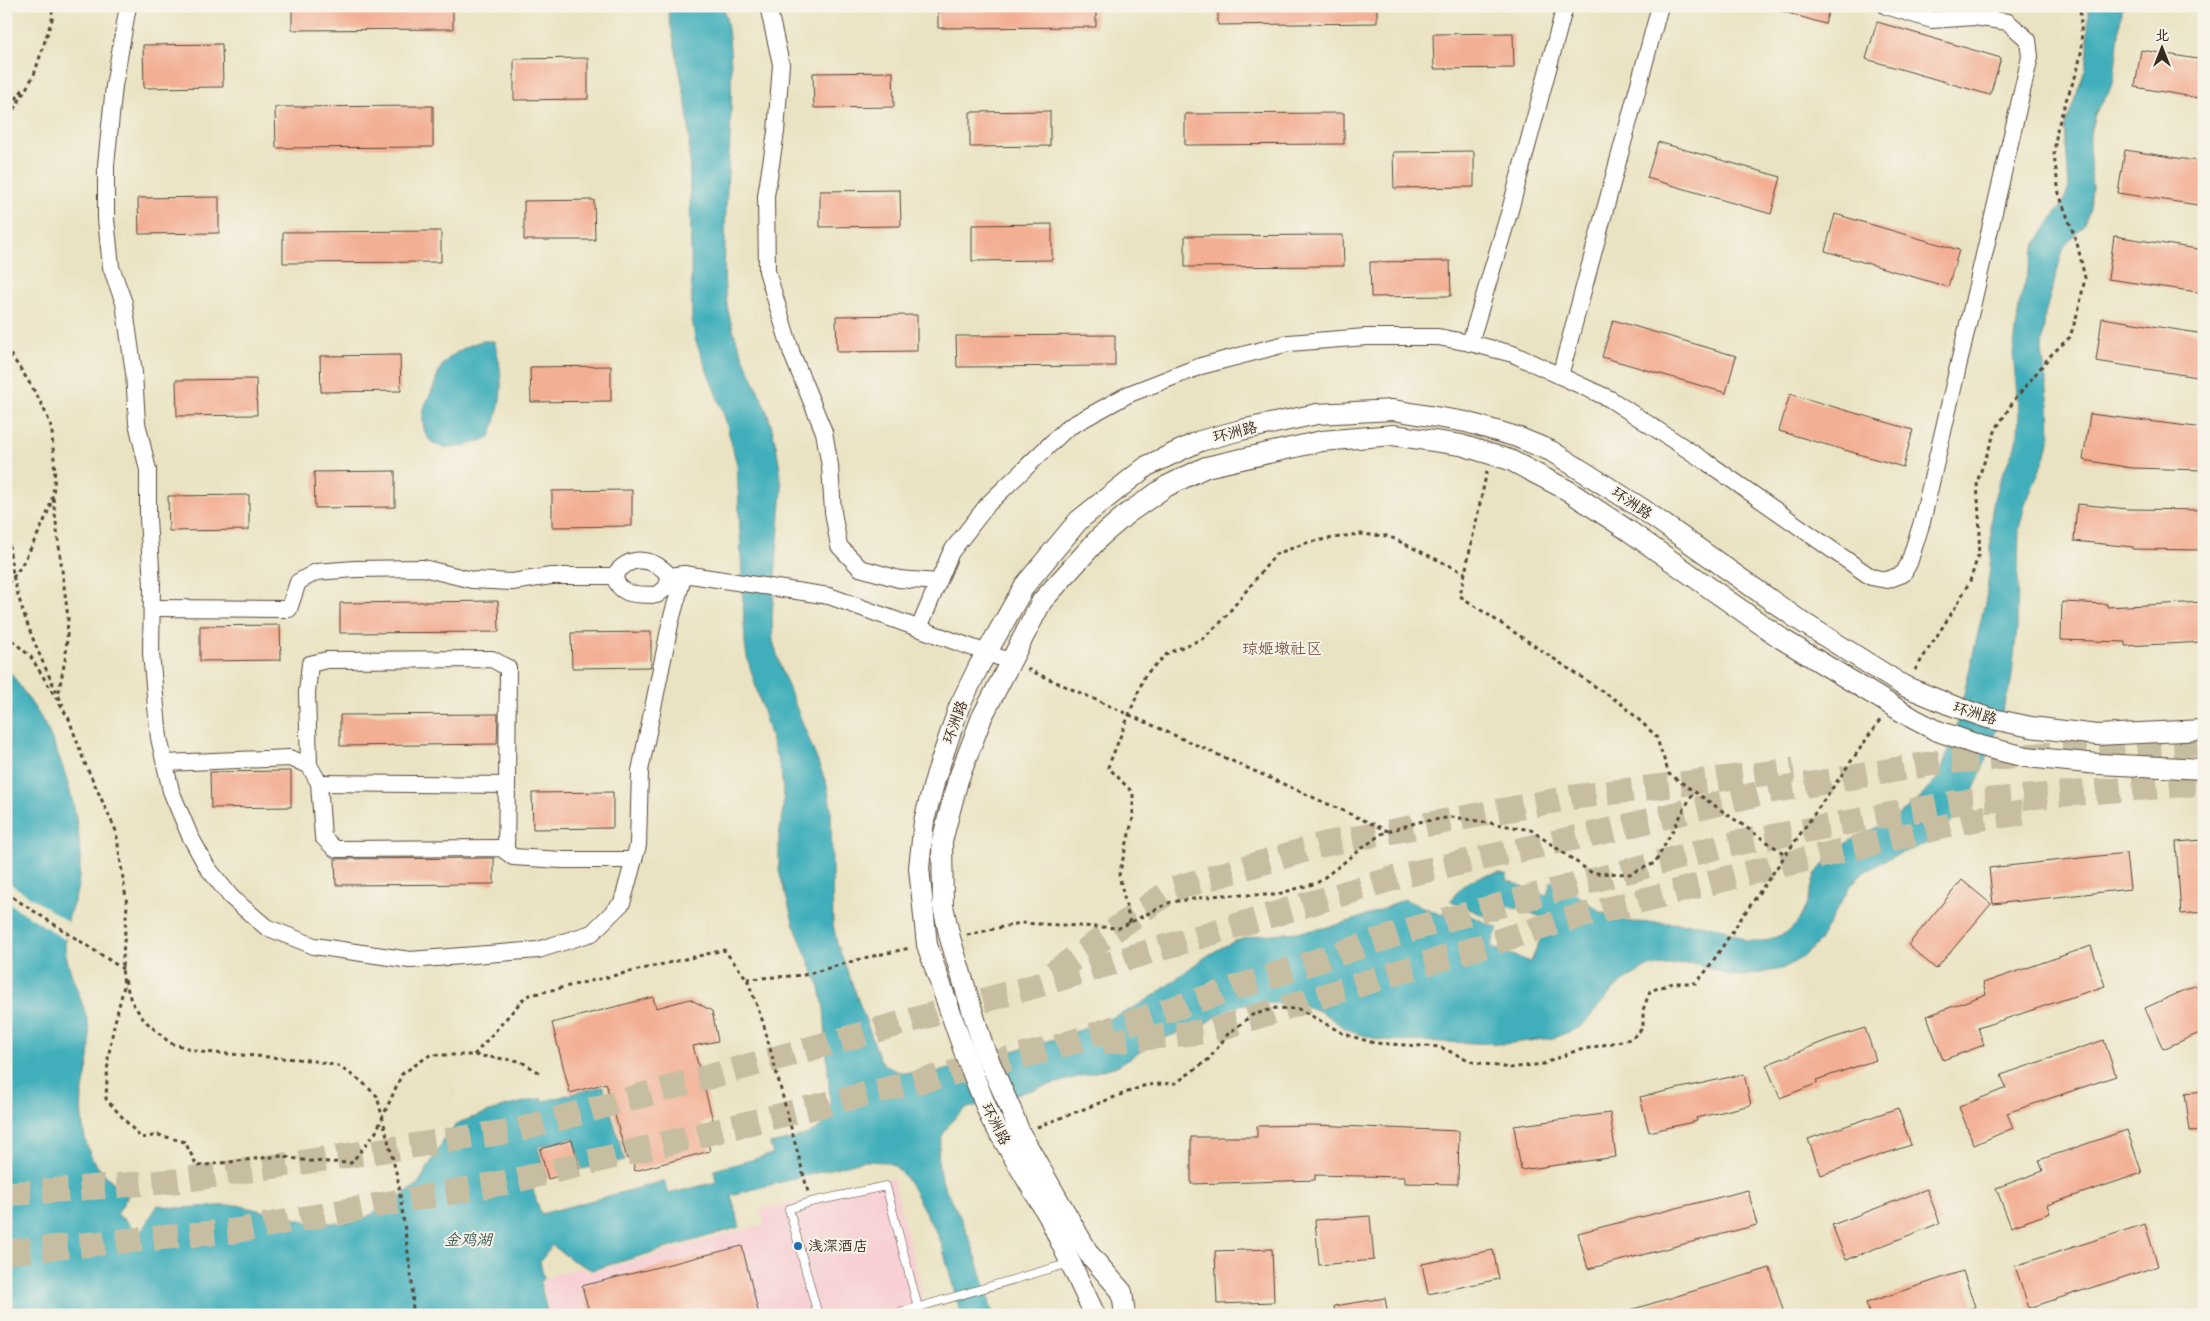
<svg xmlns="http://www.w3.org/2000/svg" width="2210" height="1321" font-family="Itim,'LXGW WenKai TC',sans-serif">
  <rect width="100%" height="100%" fill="#f7f3e8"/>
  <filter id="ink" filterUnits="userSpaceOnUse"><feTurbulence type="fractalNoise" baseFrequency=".02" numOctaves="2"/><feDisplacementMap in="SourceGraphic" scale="10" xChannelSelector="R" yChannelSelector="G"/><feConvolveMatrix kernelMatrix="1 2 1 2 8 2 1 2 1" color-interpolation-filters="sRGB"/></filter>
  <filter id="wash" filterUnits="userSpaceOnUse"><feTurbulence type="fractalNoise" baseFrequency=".0096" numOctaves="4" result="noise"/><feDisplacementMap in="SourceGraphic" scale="20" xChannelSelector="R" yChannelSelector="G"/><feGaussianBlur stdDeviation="1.12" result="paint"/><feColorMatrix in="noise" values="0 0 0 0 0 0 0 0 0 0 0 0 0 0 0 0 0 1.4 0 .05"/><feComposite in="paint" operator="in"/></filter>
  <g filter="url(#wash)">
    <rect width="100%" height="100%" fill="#eae3c3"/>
    <!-- built -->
    <path fill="#f7cfd4" d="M893,1178L927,1315H550L542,1282L546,1281L545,1278L580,1268L593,1272L764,1224L761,1210Z"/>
    <!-- water -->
    <g fill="#3fafbb" stroke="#3d6c6c">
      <path d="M667,6H723C729,26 730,46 731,66C733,125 726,183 725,241C725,260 723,279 726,298C731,340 754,376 768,415C776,439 780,465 782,490L772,615L773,641L782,671L827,785L831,808L833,924L837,943L880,1059C892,1077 922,1074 941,1071C1002,1053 1067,1039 1125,1012C1165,994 1194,958 1233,942C1256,933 1283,934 1307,931C1342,926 1373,914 1404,899L1442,915L1448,906L1498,928L1491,947L1531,962L1548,920L1529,912L1536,892L1547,895L1551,881L1566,887L1601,912L1629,922L1701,924L1724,929L1747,941H1763L1773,938L1788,932L1798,922L1807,904L1815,875L1830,856L1849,841L1888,822L1916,803L1939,776L1955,733L1986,598L1991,557V518L1994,499L1999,482L2014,449L2018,434L2019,414L2013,354L2020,300L2036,244L2063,202L2069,188L2065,127L2086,67L2088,51V6H2122L2114,79L2108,94L2095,114L2091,129L2089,145L2092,188L2090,209L2082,227L2064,247L2045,314L2042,350L2049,405L2050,436L2046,455L2025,505L2019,529L2017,628L2011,684L1988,754L1974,789L1962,809L1943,831L1928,843L1882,861L1860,875L1849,888L1818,943L1803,957L1782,969L1743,976L1730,975L1697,964L1687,963L1647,967L1625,980L1611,992L1581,1027L1553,1038L1504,1044L1381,1040L1359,1034L1343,1027L1322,1012L1297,1003L1243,1004L1232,1008L1204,1024L1161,1039L1117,1066L968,1108C942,1123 932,1151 942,1180C947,1196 959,1211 965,1228C977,1256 985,1285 993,1315H961L941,1242L909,1182L896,1167L886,1162L862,1161L731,1195L740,1227L592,1270L572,1260L552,1245L540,1262L544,1279L540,1282L548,1315H6V666C17,682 29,699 40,716C59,748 73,794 78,831C81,852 81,874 76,895C72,909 65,924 65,939C64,970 85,999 89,1030C92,1052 87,1069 83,1090C79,1109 83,1143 93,1160C102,1174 116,1185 129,1194L117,1214L140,1233L158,1205L177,1208L237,1205L313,1223H346L366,1217L386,1207L418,1184L448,1133L460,1122L507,1106L542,1098L544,1101L603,1086L625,1160L582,1169L574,1138L538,1147L546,1179L537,1182L538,1185L532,1187L541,1214L664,1181L668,1194L716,1182L714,1170L773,1154L770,1144C798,1137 830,1136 830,1100L824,1008L820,988L794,925L779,871V838L784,800L781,772L747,657L745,644L737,465L725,418L695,339L692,320L689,129L686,103Z"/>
      <path d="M482,341H494C505,378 503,401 490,437C463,450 420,459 423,414C424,406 429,397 433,389C436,382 438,371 443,364C453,353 468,345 482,341Z"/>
      <path d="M1500,873L1508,875L1506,880L1525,887L1518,909L1508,906L1501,923L1451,901C1462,881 1478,875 1500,873Z"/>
    </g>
    <!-- pier -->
    <path fill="#eae3c3" d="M6,881L68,922L65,940L6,901Z"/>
    <g id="blocks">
      <!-- building -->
      <g fill="#f3af93">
        <path d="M292,6H453V29L292,30Z"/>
        <path d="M938,6H1096V27L938,28Z"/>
        <path d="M1218,6H1377V23L1218,25Z"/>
        <path d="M1778,6H1830L1825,24L1778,10Z"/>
        <path d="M1877,22L2001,58L1990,95L1866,59Z"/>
        <path d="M1513,33L1514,68L1434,69L1433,34Z"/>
        <path d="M222,44L223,87L144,88L143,45Z"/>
        <path d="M2141,50L2204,60V99L2135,87Z"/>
        <path d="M588,58V99L514,100V59Z"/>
        <path d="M893,72L894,107L814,108L813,73Z"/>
        <path d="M433,106V147L276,148L275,107Z"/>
        <path d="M1050,111V146L970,147V112Z"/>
        <path d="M1344,113V144L1185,145V114Z"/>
        <path d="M1658,142L1781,177L1771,214L1647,178Z"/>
        <path d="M2125,150L2204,162V206L2118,193Z"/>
        <path d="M1474,151V187L1394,188L1393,152Z"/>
        <path d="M900,190L901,226L820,227V191Z"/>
        <path d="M219,197V233L139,234L138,198Z"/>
        <path d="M594,200L595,240H524V201Z"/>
        <path d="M1835,214L1959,250L1948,287L1825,251Z"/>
        <path d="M1052,224V260L972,261V225Z"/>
        <path d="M441,231V262L283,263V232Z"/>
        <path d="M1343,235L1344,266L1185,267V236Z"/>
        <path d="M2114,236L2204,250V293L2108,279Z"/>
        <path d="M1450,261L1451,296L1371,297L1370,262Z"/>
        <path d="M917,315V351L837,352L836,316Z"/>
        <path d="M2102,318L2204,334V378L2096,361Z"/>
        <path d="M1613,320L1736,356L1726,393L1602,357Z"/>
        <path d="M1115,335V366L957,367L956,336Z"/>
        <path d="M400,355L401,391L321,392L320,356Z"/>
        <path d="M611,366V401L531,402L530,367Z"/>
        <path d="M256,379L257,415L177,416L176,380Z"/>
        <path d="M1790,394L1913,430L1903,467L1779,431Z"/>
        <path d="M2090,414L2204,428V470L2132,468L2083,460Z"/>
        <path d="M395,471V507L315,508L314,472Z"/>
        <path d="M632,490V526L552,527V491Z"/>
        <path d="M249,495V530L169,531L168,496Z"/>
        <path d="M2077,504L2128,509L2204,510V550L2133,549V547L2074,541Z"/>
        <path d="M498,601L499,632L340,633V603Z"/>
        <path d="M2062,602L2107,604V607L2204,602V642L2125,646V642L2061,640Z"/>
        <path d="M280,625L281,660L200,661V626Z"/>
        <path d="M651,632V667L572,668L571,633Z"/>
        <path d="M498,714L497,744L340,746V715Z"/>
        <path d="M291,771V807L211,808L210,772Z"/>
        <path d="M613,792V828L533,829L532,793Z"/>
        <path d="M2204,840V912L2181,914L2176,842Z"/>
        <path d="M2126,853L2130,889L1993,904L1989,868Z"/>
        <path d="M494,858V884L336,885L335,859Z"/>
        <path d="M1962,880L1991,904L1936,969L1908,945Z"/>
        <path d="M2091,946L2105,986L1978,1028L1984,1045L1943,1060L1927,1016L1986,994L1983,983Z"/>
        <path d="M2204,985V1031L2163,1049L2145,1008L2194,986Z"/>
        <path d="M653,997L656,1008L690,999L712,1011L718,1041L693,1046L713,1120L702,1123L710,1151L635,1171L632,1158L627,1159L606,1083L570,1093L552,1023Z"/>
        <path d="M1865,1028L1876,1060L1816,1080L1818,1083L1780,1098L1766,1065L1830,1039Z"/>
        <path d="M2104,1040L2116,1076L2007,1113L2013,1128L1974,1145L1959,1107L2006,1088L2001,1075Z"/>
        <path d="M1744,1074L1751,1105L1696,1118L1697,1121L1649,1132L1640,1097Z"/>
        <path d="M2204,1091V1130L2190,1131L2185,1093Z"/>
        <path d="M1898,1108L1911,1145L1821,1175L1808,1139Z"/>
        <path d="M1610,1113L1616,1157L1521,1170L1514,1126Z"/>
        <path d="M1314,1125L1459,1131L1458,1184L1405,1183V1177L1315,1175V1180L1191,1184V1137H1257V1126Z"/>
        <path d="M2127,1130L2142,1173L2047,1205L2050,1213L2011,1227L1996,1188L2043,1171L2039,1160Z"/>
        <path d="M572,1140L580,1170L548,1179L540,1149Z"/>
        <path d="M1927,1189L1940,1223L1846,1260L1832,1225Z"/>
        <path d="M1748,1190L1757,1225L1588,1269L1578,1233Z"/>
        <path d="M1370,1216L1374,1260L1319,1265L1315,1220Z"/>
        <path d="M2145,1224L2158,1266L2029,1308L2015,1266Z"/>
        <path d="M742,1246L759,1315H590L582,1286Z"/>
        <path d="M1272,1249L1274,1302L1217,1304L1215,1251Z"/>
        <path d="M1493,1250L1499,1279L1428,1294L1422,1264Z"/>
        <path d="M1770,1268L1783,1310L1766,1315H1627V1311Z"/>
        <path d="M1963,1271L1975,1307L1950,1315H1870L1866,1303Z"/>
        <path d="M1385,1298L1388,1315H1335L1334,1306Z"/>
      </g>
    </g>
  </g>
  <g filter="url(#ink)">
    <use href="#blocks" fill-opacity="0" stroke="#554637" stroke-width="1"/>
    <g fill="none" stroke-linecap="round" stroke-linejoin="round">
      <!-- primary-tunnel -->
      <g stroke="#c7bea2" stroke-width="25" stroke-dasharray="25 12" stroke-linecap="butt">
        <path d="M1053,973L1173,889L1325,844L1574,797L1794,770"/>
        <path d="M1103,1042L1211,1031L1562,921L1740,875L1976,819L2023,813"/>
        <path d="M6,1194L176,1181L518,1130L1035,986L1405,875L1611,830L1765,792L1941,762L2204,743"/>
        <path d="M6,1252L234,1231L513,1181L1054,1048L1419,927L1721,846L1953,803L2204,783"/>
      </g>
      <defs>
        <g id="service">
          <path d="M818,1315L789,1209L811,1202L886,1186L920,1315"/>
          <path d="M892,1315L1070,1263"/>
        </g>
        <g id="minor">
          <path d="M128,6L114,86L106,165V219L111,267L124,303L134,373L137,423L148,470V518L152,585L151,653L159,738L171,791L190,836L207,867L231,897L266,927L314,946L410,960L538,950L592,933L622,903L638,845L640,771L671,620L684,574"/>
          <path d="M768,6L781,64L776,132L766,196L767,271L792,354L824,432L830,466L833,512L839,546L860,568L899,579L938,582"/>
          <path d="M1470,343L1510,210L1565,6"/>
          <path d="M1560,376L1660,6"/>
          <path d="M614,576C629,554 653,557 670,576L684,574L829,596L1012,662"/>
          <path d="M614,576C621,598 637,594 657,595L666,588L670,576"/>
          <path d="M152,608L289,609L298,582L316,572L355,569L423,568L472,580L512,582L551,576H614"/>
          <path d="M919,628L951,552L988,504L1067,428L1129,394L1201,366L1289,343L1366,337H1438L1470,343L1513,354L1610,399L1708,463L1871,577L1887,580L1903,574L1909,563L1922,522L2030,57L2028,40L2008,22L1974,17L1932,20L1886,6"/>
          <path d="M165,763L289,758L309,765L319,783L323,837L335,849L502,848L513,857L562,860H634"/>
          <path d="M309,765L307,692L310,664L327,660L492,659L508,668L507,785"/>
          <path d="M319,783L507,785L506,852"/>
        </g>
        <g id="tertiary">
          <path d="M2031,727L2097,735L2204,730"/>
          <path d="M2026,757L2098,764L2204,769"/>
          <path d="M984,1049L950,938L943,906L942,841L958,780L982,717L1042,601L1100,537L1128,513L1167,486L1206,467L1322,441L1393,435L1461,445L1510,460L1567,490L1629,531L1782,639L1914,719L1935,730"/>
          <path d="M965,1054L927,945L919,868L924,821L936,776L959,707L979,666L1025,585L1079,520L1147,466L1200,441L1241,430L1317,414L1393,410L1466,422L1517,437L1551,451L1641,508L1799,620L1904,686L1948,704"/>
          <path d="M1011,1110L1020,1133L1089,1254L1122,1292L1125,1315"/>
          <path d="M991,1119L1049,1217L1095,1315"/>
        </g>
      </defs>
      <!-- service casing -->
      <use href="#service" stroke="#554637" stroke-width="9"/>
      <!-- minor casing -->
      <use href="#minor" stroke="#554637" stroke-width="18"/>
      <!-- tertiary casing -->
      <use href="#tertiary" stroke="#554637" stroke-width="22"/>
      <!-- path -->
      <g stroke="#554637" stroke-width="3" stroke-dasharray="4 4" stroke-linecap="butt">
        <path d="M6,112L24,88"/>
        <path d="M6,123L34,75L53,16L51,6"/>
        <path d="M6,348C22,371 39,395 49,421C53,429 52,439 53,448C57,486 54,502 37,536C28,553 20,572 6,585"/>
        <path d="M1487,471L1460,596L1623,705L1656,736L1669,774L1786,855"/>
        <path d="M53,498L68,618L66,655L58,695"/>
        <path d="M6,521C9,540 10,560 14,579C24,623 43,664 63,705"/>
        <path d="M6,635L31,657L69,719L84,761L116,831L127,905L122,968L124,986L113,1030L108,1059L106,1099L141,1138L159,1135L185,1142L197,1166L279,1156L309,1161L351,1163L376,1132L402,1074L430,1055H473L520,1061L542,1074"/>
        <path d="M1027,669L1388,831"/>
        <path d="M1915,670L1956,606L1970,581L1978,556L1980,532L1977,482L1996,429L2015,399L2051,355L2070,337L2079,308L2085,278L2077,243L2059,194L2054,155L2057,130L2065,103L2077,72L2082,48L2080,6"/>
        <path d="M6,893L123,969"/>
        <path d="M1130,923L1119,875L1133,818V793L1108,767L1145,675L1168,653L1202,639L1221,622L1276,554L1309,542L1358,534L1388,536L1465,573"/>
        <path d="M967,935L1020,923L1119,928L1171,902L1221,895H1274L1317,883L1381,834L1418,822L1454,817L1531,830L1592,873L1630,874L1655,863L1694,791"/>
        <path d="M747,979L804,975L864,958L910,948"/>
        <path d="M125,980L131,1001L144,1020L170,1043L202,1052L309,1060L338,1066L361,1081L377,1096L398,1180L412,1282L413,1315"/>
        <path d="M474,1055L526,996L724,950L747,979L763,1022L808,1192"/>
        <path d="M1037,1127L1146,1085L1176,1083L1209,1059L1228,1034L1252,1015L1276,1008L1299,1009L1344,1034L1374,1043L1440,1047L1473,1062L1509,1068L1543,1064L1575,1051L1631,1039L1643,1028V1010L1650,991L1673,983H1696L1707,970L1740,920L1880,720"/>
      </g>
      <!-- service -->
      <use href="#service" stroke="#fff" stroke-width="8"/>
      <!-- minor -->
      <use href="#minor" stroke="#fff" stroke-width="16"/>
      <!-- tertiary -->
      <use href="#tertiary" stroke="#fff" stroke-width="20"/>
      <defs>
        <g id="tertiary-bridge">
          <path d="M1948,704L1988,718L2031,727"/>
          <path d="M1935,730L1981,746L2026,757"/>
          <path d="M984,1049L1011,1110"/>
          <path d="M965,1054L991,1119"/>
        </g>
      </defs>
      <!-- tertiary-bridge casing -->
      <use href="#tertiary-bridge" stroke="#554637" stroke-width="22" stroke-linecap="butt"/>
      <!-- tertiary-bridge -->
      <use href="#tertiary-bridge" stroke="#fff" stroke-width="20"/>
    </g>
  </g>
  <!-- markers -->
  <circle fill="#1f6fb2" stroke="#f7f3e8" stroke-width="2" cx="798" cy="1246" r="5"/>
  <g text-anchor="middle" stroke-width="4" stroke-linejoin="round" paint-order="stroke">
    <!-- street labels -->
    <g font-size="15" fill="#3b2a1e" stroke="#f7f3e8">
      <text transform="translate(1235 432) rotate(-14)" y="5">环洲路</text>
      <text transform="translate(1632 503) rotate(34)" y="5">环洲路</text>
      <text transform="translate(1975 713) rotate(17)" y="5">环洲路</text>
      <text transform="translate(955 722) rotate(-70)" y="5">环洲路</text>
      <text transform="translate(996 1124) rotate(63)" y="5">环洲路</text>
    </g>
    <!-- poi labels -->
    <g font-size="15" fill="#3b2a1e" stroke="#f7f3e8" text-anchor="start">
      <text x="808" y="1251">浅深酒店</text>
    </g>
    <!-- neighbourhood labels -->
    <g font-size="16" fill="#7b5947" stroke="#f7f3e8">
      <text x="1282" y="654">琼姬墩社区</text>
    </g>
    <!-- water labels -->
    <g font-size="16" font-style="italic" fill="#3c5955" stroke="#f7f3e8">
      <text x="468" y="1245">金鸡湖</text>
    </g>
  </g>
  <!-- margin -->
  <rect width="2210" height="1321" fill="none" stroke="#f7f3e8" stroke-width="25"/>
  <!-- north arrow -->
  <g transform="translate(2162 48)" stroke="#f7f3e8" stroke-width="4" paint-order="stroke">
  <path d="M0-4L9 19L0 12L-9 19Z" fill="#3b2a1e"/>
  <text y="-8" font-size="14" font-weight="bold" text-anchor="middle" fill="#3b2a1e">北</text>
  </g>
</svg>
